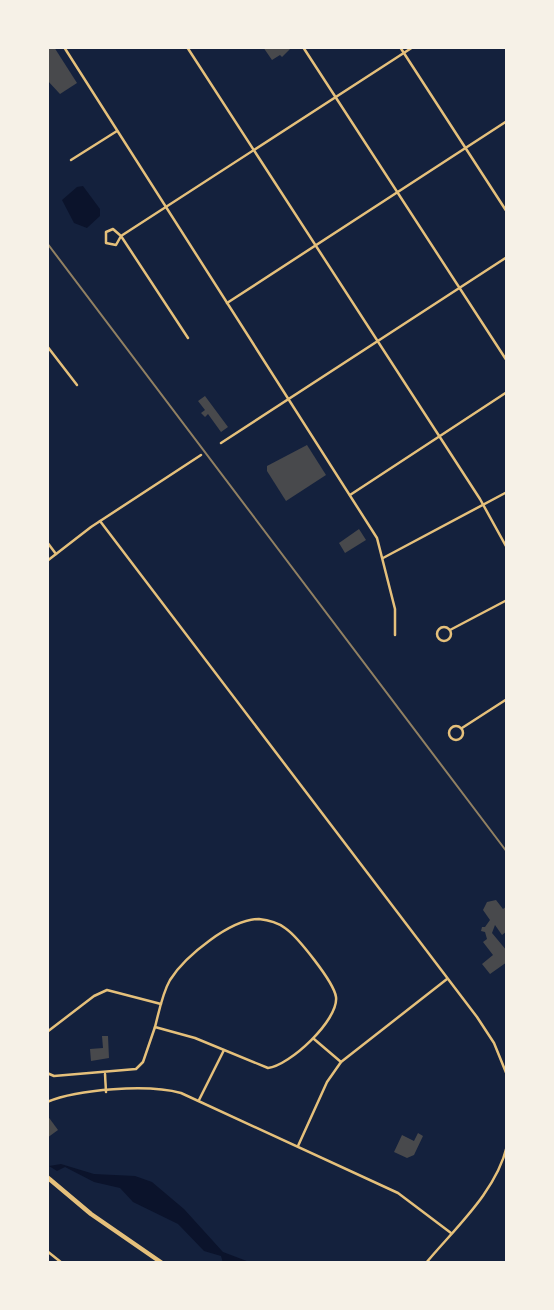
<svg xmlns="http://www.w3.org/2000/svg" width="554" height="1310" font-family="Raleway,sans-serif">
  <rect width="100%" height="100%" fill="#14213d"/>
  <!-- water -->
  <g fill="#0b132b">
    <path d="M83,186L100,209V216L87,228L74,223L62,200L77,187Z"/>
    <path d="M61,1164L94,1174L135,1176L152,1182L184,1209L223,1252L252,1263H223L221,1256L204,1251L178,1224L133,1202L120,1188L94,1182L65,1167L57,1171L49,1166Z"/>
  </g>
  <!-- building -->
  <g fill="#48494c">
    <path d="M47,47H54L77,83L60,94L47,80Z"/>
    <path d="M263,47H292L282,57L280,55L272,60Z"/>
    <path d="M205,396L228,427L221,432L208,414L205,417L201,413L205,410L198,401Z"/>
    <path d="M307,445L326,475L286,501L267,471V466Z"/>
    <path d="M359,529L366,540L345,553L339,543Z"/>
    <path d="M496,900L503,909L507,906V931L502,935L495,925L492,933L507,951V962L490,974L482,964L493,955L483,942L487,939L485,932L481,931L482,927H485L490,920L483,910L487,902Z"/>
    <path d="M102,1036H108L109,1058L91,1061L90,1049L103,1048Z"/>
    <path d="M47,1115L58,1130L47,1138Z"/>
    <path d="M418,1133L423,1136L414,1155L407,1158L394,1152L402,1135L414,1141Z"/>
  </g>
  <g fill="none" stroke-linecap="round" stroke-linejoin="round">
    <!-- minor -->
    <g stroke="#e5c07b" stroke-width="2.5">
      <path d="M64,47L377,538L395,609V635"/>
      <path d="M187,47L480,499L507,548"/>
      <path d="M303,47L507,361"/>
      <path d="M400,47L507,212"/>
      <path d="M71,160L117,131"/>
      <path d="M227,303L507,121"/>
      <path d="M188,338L121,236L113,229L106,232V243L116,245L121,236L413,47"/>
      <path d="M47,346L77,385"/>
      <path d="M221,443L507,257"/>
      <path d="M350,495L507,392"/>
      <path d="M100,521L477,1017L494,1043L507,1075"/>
      <path d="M47,542L56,554"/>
      <path d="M383,558L507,492"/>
      <path d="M47,561L91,527L201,455"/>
      <circle cx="444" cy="634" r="7"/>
      <path d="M450,630L507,600"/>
      <circle cx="456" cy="733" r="7"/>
      <path d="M462,728L507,699"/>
      <path d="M259,919C269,920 277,922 285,928C297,936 334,982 336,997C339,1020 289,1066 268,1068L195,1038L155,1027C159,1012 162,994 170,980C185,956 231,919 259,919Z"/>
      <path d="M47,1032L94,996L107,990L161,1004"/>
      <path d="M314,1039L341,1062"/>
      <path d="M47,1073L54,1076L136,1069L143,1062L155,1027"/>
      <path d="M105,1074L106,1092"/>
      <path d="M199,1100L224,1050"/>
      <path d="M47,1102C78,1089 148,1084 181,1093L398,1193L451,1233"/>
      <path d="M298,1146L327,1082L341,1062L447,979"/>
      <path d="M47,1251L62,1263"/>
      <path d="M426,1263C455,1228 496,1192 507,1146"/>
    </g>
    <!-- primary -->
    <path stroke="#e5c07b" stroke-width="4.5" d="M47,1177L91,1214L162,1263"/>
    <!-- rail -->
    <path stroke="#918062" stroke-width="2" d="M47,243L507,852"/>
  </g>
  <!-- border -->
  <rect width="554" height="1310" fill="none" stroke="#f6f1e7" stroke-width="98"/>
</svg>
